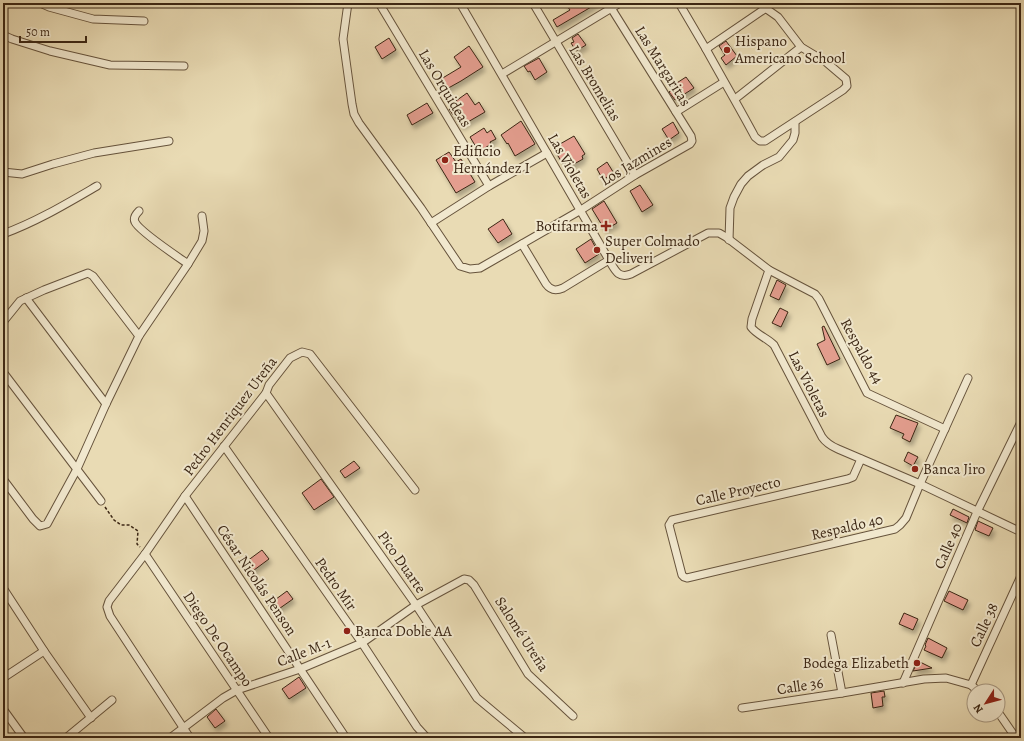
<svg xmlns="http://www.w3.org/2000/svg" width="1024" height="741" font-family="Alegreya,serif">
  <defs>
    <filter id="shadow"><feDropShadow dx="2.5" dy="4" stdDeviation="2" flood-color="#0004"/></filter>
  </defs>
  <rect width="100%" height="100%" fill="#e9dbb4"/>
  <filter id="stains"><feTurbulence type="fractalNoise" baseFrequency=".005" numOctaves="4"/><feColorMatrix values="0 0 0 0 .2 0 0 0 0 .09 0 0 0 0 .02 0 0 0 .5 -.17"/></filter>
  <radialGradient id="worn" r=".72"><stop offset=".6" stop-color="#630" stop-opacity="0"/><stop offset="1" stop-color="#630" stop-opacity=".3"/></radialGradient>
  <!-- building -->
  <g fill="#e49e8f" stroke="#3b2614" filter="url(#shadow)">
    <path d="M565,3H598L557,27L553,20L570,10Z"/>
    <path d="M578,34L586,45L576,51L571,43L574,42L572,38Z"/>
    <path d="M389,38L396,50L382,59L375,47Z"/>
    <path d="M726,41L737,56L726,65L721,58L725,55L719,46Z"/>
    <path d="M469,46L483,67L461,81L443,91L440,85L443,84L441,79L461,67L454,57Z"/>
    <path d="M539,58L547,72L535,80L530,71L528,72L524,66Z"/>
    <path d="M686,77L694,88L675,100L669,92L673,89L672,86Z"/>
    <path d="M467,93L475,105L479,102L485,112L461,126L454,115H453L449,109L455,106L453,103Z"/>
    <path d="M427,103L433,113L412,125L407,115Z"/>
    <path d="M521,121L535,144L515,156L508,143L507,144L501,135Z"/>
    <path d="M673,122L679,133L669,140L662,129Z"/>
    <path d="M484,128L487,133L491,130L496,139L490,142L491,144L479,152L470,137Z"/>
    <path d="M574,136L585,154L582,156L583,159L567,168L565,163L563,164L553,148Z"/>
    <path d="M449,152L456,162L461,159L475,182L456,193L436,160Z"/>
    <path d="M607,162L615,175L608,179L607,177L603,180L597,169Z"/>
    <path d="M640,185L653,205L642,212L630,191Z"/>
    <path d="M604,201L617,223L605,230L592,209Z"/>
    <path d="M503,219L512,234L498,243L488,229Z"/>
    <path d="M591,239L599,254L585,263L576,249Z"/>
    <path d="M777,280L786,285L779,300L770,296Z"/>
    <path d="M780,308L788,312L781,327L772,323Z"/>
    <path d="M824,326L840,359L827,365L817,344L825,340L822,327Z"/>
    <path d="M896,415L918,423L910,442L902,438L904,434L890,428Z"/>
    <path d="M908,452L918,457L913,466L904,461Z"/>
    <path d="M354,461L360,468L345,478L340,471Z"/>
    <path d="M321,479L334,497L314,510L302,493Z"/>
    <path d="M953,509L969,517L967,523L950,515Z"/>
    <path d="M978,521L993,528L989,536L975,530Z"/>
    <path d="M262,550L269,559L250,573L243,564Z"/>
    <path d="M287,591L293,599L273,613L268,605Z"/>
    <path d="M949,591L968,600L963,610L944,601Z"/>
    <path d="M904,613L918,619L913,630L899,624Z"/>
    <path d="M928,638L947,648L942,658L924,650L926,646L925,645Z"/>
    <path d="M918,661L932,668L913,671Z"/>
    <path d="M299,677L306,688L289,699L282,689Z"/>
    <path d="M884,691L885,697H882L883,706L873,708L871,693Z"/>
    <path d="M216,709L225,721L215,728L207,717Z"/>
  </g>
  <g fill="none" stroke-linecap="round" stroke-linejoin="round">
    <defs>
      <g id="minor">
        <path d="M40,3L49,7L93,19L144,21"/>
        <path d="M348,3L343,39L352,104L354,114L359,123L421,208L460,266L470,269L480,268L581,210L635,175L690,144L692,141L691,136L676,112L608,3"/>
        <path d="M379,3L489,186"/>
        <path d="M460,3L609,260C615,270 618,279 631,274L708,233H719L726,237L769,270L752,319L751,327C757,335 767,338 774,345L822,437C826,443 831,446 838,449L920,484L1021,532"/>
        <path d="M533,3L635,175"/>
        <path d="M679,3L706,49"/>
        <path d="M758,3L778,17L801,47L826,62L846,79L847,86L843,90L765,141H760L755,137C739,107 722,78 706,49L766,8"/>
        <path d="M3,35L12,39L50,51L110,65L184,66"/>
        <path d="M502,74L620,3"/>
        <path d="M735,99L801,47"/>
        <path d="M676,112L724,82"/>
        <path d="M3,172L22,174L53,164L94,153L169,141"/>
        <path d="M139,211C136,214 133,218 135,222C139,231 178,257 188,264"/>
        <path d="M431,223L489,186L547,153"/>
        <path d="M3,234C36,222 66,204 97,186"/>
        <path d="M729,240L730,208L734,197L741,184L748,176L763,165L779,157L793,140L795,133V122"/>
        <path d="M522,244L546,284C551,291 556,291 563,288L609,260"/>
        <path d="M769,270L815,294L819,299L867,393L945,429"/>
        <path d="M26,298L106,404"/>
        <path d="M3,322L20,301L44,290L88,273L93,276L139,336"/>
        <path d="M3,372L101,501"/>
        <path d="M266,393L416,605L477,698L525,738"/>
        <path d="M224,446L362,643L417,727L427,738"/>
        <path d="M861,459L853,477L848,479L672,520L669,525L682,575L684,577L687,578L895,529L900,525L906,518L920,484L968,378"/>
        <path d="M3,479L33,519L40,526L47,524L77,469L106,404L139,336L188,264L202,241L204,231L202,216"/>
        <path d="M185,496L346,738"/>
        <path d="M145,554L269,738"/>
        <path d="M3,588L44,651L91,718"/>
        <path d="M831,635L842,693"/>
        <path d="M3,678L44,651"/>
        <path d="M903,683L977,512L1021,422"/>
        <path d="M971,685L1021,576"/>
        <path d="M742,708L842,693L924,679L946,678L971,685L978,691"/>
        <path d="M3,709L24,738"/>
        <path d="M998,712L1016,738"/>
        <path d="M66,738L112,700"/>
        <path d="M170,738L223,698L237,690L300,669L362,643L416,605L464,579L469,580L474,585L528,674L573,716"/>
        <path d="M190,738L110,616L107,607L109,601L145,554L185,496L266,393L269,385L290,358L302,352L310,354L415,490"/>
      </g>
    </defs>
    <!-- minor casing -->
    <use href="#minor" stroke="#66533c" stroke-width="9"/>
    <!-- path -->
    <path stroke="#3b2614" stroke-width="1.5" stroke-dasharray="3 2" stroke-linecap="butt" d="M105,507L114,520L121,525H129L138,531L137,544L140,547"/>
    <!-- minor -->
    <use href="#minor" stroke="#f1e8ce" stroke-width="7"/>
  </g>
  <!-- markers -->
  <g fill="#8f2418" stroke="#f1e8ce" stroke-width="1.5">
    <circle cx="727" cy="50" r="4"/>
    <circle cx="445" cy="160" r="4"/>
    <path d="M604 220h4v4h4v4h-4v4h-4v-4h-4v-4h4z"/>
    <circle cx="597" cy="250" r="4"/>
    <circle cx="915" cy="469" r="4"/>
    <circle cx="347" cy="631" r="4"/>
    <circle cx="917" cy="663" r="4"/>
  </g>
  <g text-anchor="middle" stroke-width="4" stroke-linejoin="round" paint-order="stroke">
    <!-- poi labels -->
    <g font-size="15" fill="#3b2614" stroke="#f1e8ce" text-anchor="start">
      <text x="735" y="46">Hispano<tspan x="735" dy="17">Americano School</tspan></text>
      <text x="453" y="156">Edificio<tspan x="453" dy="17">Hernández I</tspan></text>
      <text x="598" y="231" text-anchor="end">Botifarma</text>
      <text x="605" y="246">Super Colmado<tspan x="605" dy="17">Deliveri</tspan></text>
      <text x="923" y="474">Banca Jiro</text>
      <text x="355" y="636">Banca Doble AA</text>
      <text x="909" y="668" text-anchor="end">Bodega Elizabeth</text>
    </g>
    <!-- street labels -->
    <g font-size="15" fill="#3b2614" stroke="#f1e8ce">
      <text transform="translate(663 66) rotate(58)" y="5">Las Margaritas</text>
      <text transform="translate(595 83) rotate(59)" y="5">Las Bromelias</text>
      <text transform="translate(445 88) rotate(59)" y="5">Las Orquideas</text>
      <text transform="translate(636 161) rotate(-31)" y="5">Los Jazmines</text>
      <text transform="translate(570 166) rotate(60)" y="5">Las Violetas</text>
      <text transform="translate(862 351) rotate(61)" y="5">Respaldo 44</text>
      <text transform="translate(809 384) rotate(63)" y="5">Las Violetas</text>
      <text transform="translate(230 416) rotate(-53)" y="5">Pedro Henriquez Ureña</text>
      <text transform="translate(738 491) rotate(-13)" y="5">Calle Proyecto</text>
      <text transform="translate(847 527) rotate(-13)" y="5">Respaldo 40</text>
      <text transform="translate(948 546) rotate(-66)" y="5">Calle 40</text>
      <text transform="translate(402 562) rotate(55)" y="5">Pico Duarte</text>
      <text transform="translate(257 580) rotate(56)" y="5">César Nicolás Penson</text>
      <text transform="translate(336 584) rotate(55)" y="5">Pedro Mir</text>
      <text transform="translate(984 625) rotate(-65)" y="5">Calle 38</text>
      <text transform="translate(522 634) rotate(57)" y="5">Salomé Ureña</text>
      <text transform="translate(218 639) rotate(56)" y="5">Diego De Ocampo</text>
      <text transform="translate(304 652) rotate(-21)" y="5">Calle M-1</text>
      <text transform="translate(800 686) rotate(-9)" y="5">Calle 36</text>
    </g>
  </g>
  <!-- margin -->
  <rect width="1024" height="741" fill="none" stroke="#e9dbb4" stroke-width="16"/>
  <rect x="4" y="4" width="1016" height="733" fill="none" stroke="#3b2614" stroke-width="2"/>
  <rect x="8" y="8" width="1008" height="725" fill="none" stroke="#3b2614"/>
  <!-- north arrow -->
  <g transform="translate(986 703) rotate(234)"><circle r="19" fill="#f1e8ce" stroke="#a89a84"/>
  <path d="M0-3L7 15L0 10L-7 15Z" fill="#8f2418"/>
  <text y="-6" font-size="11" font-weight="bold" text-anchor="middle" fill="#3b2614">N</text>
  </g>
  <!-- scale -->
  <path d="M20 36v6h66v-6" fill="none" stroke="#3b2614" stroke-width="2"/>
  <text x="26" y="36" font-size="12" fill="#3b2614" stroke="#f1e8ce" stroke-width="3" paint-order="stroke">50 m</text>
  <rect width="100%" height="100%" filter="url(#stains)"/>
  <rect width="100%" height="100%" fill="url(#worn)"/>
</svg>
